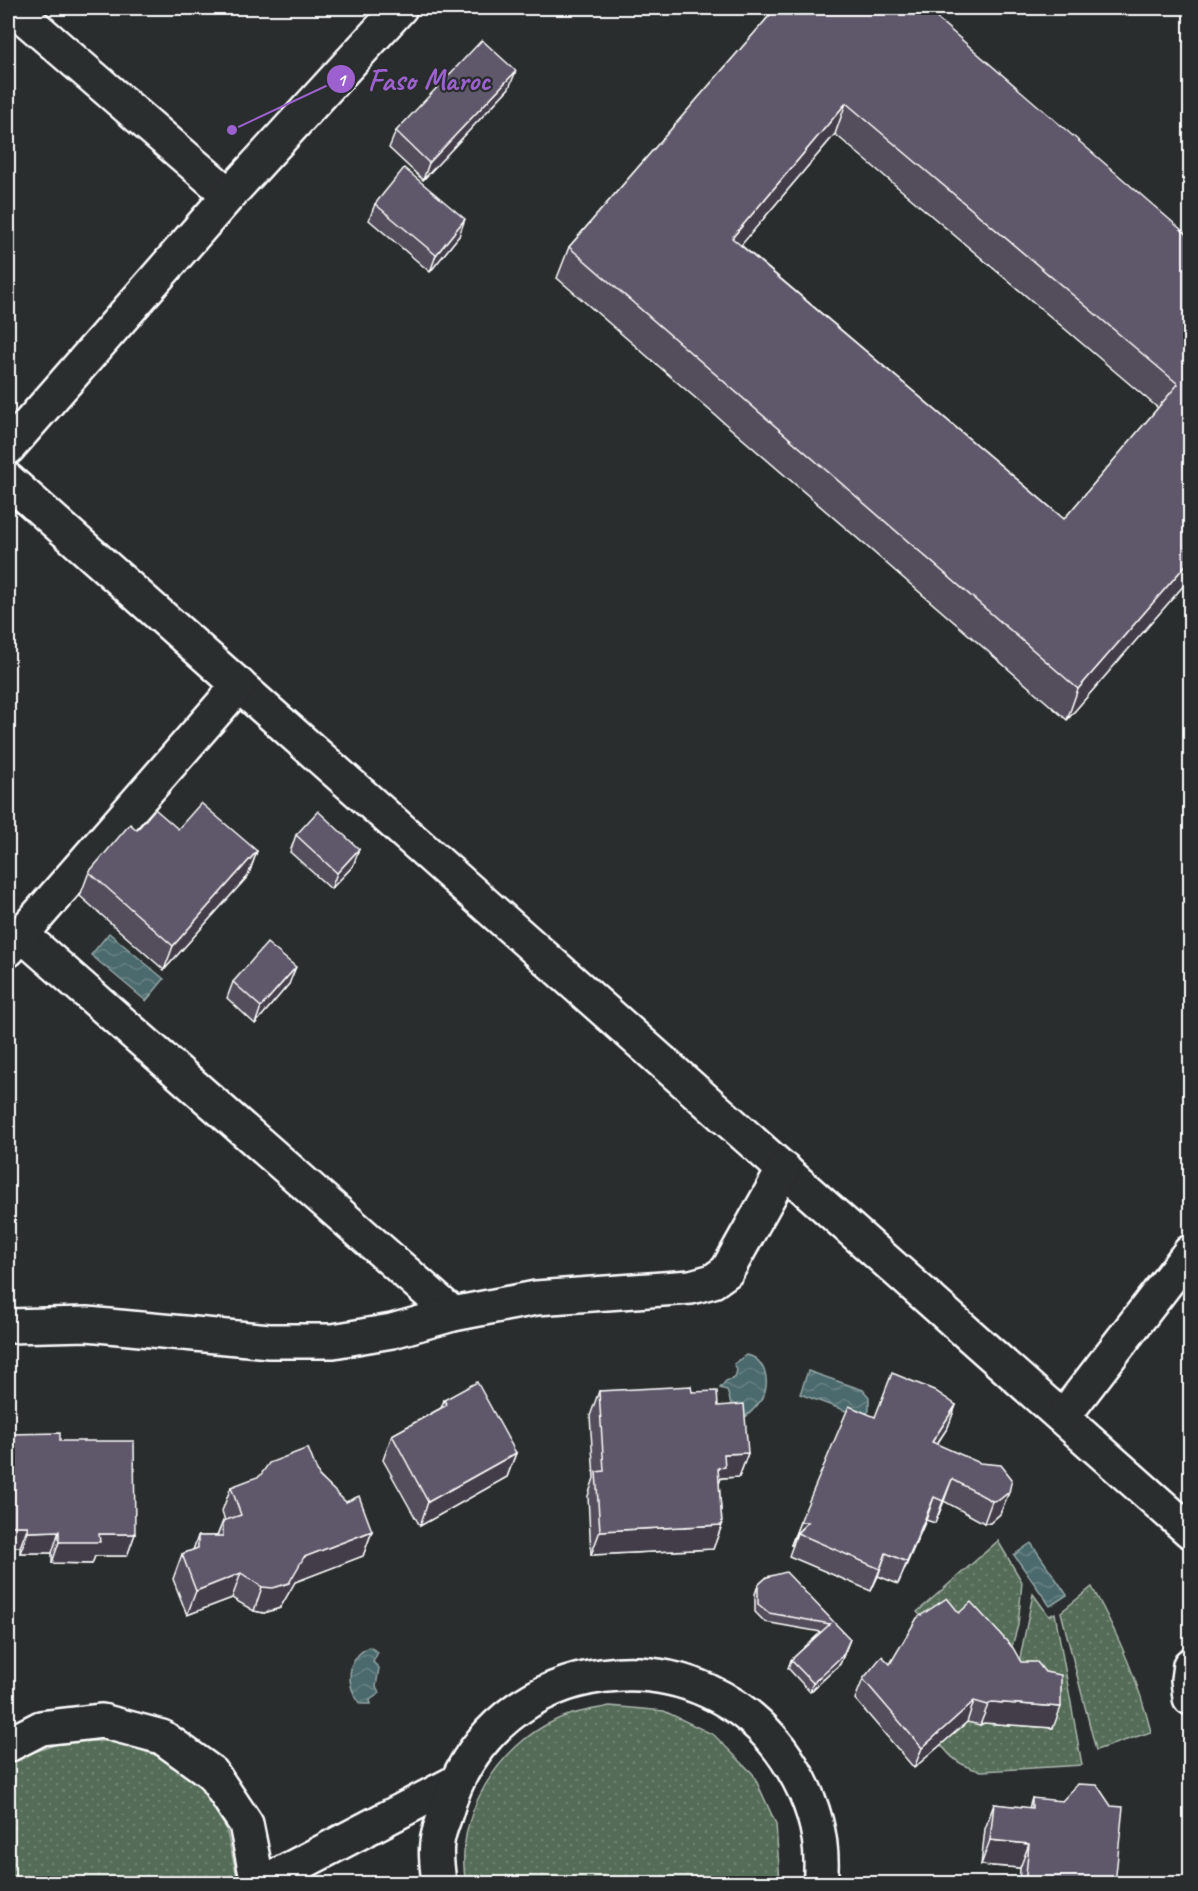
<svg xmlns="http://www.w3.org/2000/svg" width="1198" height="1891" font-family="Caveat,sans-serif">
  <defs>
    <pattern id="grass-dots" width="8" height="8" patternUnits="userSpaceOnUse" patternTransform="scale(1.5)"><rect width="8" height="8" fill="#556c58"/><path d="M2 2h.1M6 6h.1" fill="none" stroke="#6e8271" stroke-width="1.8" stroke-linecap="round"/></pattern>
    <pattern id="water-waves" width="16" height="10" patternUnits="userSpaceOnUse" patternTransform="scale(1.5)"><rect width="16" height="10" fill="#4c6b6d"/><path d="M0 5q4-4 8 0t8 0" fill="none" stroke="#678183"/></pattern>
  </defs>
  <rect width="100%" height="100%" fill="#2a2d2e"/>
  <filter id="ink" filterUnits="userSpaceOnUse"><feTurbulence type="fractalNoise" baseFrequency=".0167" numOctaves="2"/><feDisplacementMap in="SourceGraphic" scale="12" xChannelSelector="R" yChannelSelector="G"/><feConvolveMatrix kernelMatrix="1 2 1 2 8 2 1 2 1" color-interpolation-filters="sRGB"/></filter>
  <g filter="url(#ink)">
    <!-- grass -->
    <g fill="url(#grass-dots)" stroke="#aab6ac" stroke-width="1.5">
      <path d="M998,1541L1022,1582L1018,1625L1006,1668L933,1627L917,1612Z"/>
      <path d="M1092,1587C1118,1634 1138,1679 1151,1732L1096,1750L1061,1612Z"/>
      <path d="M1033,1594L1049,1616L1055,1613L1082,1765L982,1771C955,1767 943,1748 928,1728L1017,1673Z"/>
      <path d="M610,1706L664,1711L714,1735L753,1774L776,1824L780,1883H466C453,1819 497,1746 556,1720C572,1712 592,1710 610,1706Z"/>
      <path d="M66,1741H115L161,1757L200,1787L226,1828L237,1876L236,1884H8V1767L20,1757Z"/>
    </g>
    <!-- water -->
    <g fill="url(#water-waves)" stroke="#94a6a7" stroke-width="1.5">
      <path d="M109,933L164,979L146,1001L91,955Z"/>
      <path d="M746,1355C755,1356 761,1363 764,1370C773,1393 755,1410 738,1423L728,1409L731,1404L727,1390L720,1388L726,1381L735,1378L737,1370L734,1364Z"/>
      <path d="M808,1371L863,1390L869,1397V1411L862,1417L800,1394Z"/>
      <path d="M1031,1543L1067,1595L1050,1606L1014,1555Z"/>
      <path d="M369,1647L378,1652L373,1662L379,1668L376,1687L380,1693L370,1700L371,1704H360C345,1684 346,1659 369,1647Z"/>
    </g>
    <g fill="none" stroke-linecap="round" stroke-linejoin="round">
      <defs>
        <g id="street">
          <path d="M13,8L229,195"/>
          <path d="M8,448L229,195L400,8"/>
          <path d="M8,480L1190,1531"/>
          <path d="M21,934L453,1314"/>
          <path d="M8,950L239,685"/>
          <path d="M8,1326L87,1324L269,1341H333L392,1331L453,1314L536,1298L691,1287L713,1281L727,1271L784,1169"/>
          <path d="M1063,1417L1190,1252"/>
          <path d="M1190,1665L1188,1680L1190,1698"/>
          <path d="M8,1745L41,1728L102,1721L162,1737L212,1773L246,1824L258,1884"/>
          <path d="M261,1884L454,1783"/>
          <path d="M439,1884C438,1871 435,1855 437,1843C438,1832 443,1822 446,1812C491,1651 706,1624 792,1767C814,1803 825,1841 820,1884"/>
        </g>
      </defs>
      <!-- street casing -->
      <use href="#street" stroke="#fff" stroke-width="38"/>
      <!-- street -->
      <use href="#street" stroke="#2a2d2e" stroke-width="33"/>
    </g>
    <!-- wall -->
    <g fill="#524d5b" stroke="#fff" stroke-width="1.5" fill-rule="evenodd">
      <path d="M776,8L1191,238V577L1067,720L557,278L569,247ZM835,134L1158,408L1064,519L741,245Z"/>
      <path d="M509,88L423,180L389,148L396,131Z"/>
      <path d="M375,204L459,236L430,272L369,220Z"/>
      <path d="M178,829L257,851L248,876L164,970L80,896L89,872L137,830Z"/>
      <path d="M296,835L359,849L353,866L331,889L290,852Z"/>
      <path d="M233,982L289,984L255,1024L227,998Z"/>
      <path d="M599,1391L692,1392L718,1406L748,1453L739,1477L721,1478L719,1483L722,1525L713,1549L591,1555L588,1496L594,1478L590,1416Z"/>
      <path d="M444,1400L516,1453L507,1477L420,1526L383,1460L392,1435L441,1408Z"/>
      <path d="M956,1405L948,1427L937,1444L1009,1492L1000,1514L990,1523H984L944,1501L935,1523L926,1520L898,1584L878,1576L871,1591L789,1556L793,1545H791L800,1522L875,1417Z"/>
      <path d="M8,1434L60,1441L135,1534L127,1556H95L92,1564L52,1563V1553H20V1547H8Z"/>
      <path d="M319,1476L372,1531L363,1556L295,1582L280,1608L264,1613L254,1611L232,1598L187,1615L173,1579L182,1554L193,1550L198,1536H217L223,1521H225L222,1511L231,1487Z"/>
      <path d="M767,1577L850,1639L840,1664L810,1692L788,1668L791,1660L821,1632L765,1622L755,1612V1594L758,1585Z"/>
      <path d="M890,1664L1053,1728L984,1723L980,1725L967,1722L914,1768L855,1699L863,1679Z"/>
      <path d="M1032,1798L1115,1884H1019L1020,1868L981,1865L985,1829L994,1804L1029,1808Z"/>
    </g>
    <!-- shaded-wall -->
    <g fill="#423e4a" stroke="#fff" stroke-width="1.5">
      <path d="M516,71L509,88L423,180L429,163Z"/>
      <path d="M846,103L835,134L721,269L732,238Z"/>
      <path d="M465,219L459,236L430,272L436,255Z"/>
      <path d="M1191,559V577L1067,720L1078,689Z"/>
      <path d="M359,849L353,866L331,889L337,873Z"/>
      <path d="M257,851L248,876L164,970L173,946Z"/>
      <path d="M296,967L289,984L255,1024L261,1007Z"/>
      <path d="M956,1405L948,1427L923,1464L932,1442Z"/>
      <path d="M516,1453L507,1477L420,1526L428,1502Z"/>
      <path d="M748,1453L739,1477L721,1478L716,1492H709L724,1454Z"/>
      <path d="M952,1479L944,1501L935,1523L943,1501Z"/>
      <path d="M1009,1492L1000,1514L990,1523H984L992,1501Z"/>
      <path d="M934,1497L926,1520L898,1584L907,1562Z"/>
      <path d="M800,1522H808L797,1533L793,1545H791Z"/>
      <path d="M722,1525L713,1549L591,1555L600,1531Z"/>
      <path d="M8,1526H28L20,1547H8Z"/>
      <path d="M59,1531L52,1553H20L28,1532Z"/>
      <path d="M372,1531L363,1556L295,1582L280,1608L264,1613L254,1611L262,1587L304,1557Z"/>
      <path d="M99,1534H135L127,1556H95L92,1564L52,1563L59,1542Z"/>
      <path d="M886,1553L878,1576L871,1591L880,1569Z"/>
      <path d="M241,1573L232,1598L187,1615L196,1591Z"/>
      <path d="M850,1639L840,1664L810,1692L813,1683Z"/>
      <path d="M974,1701L967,1722L914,1768L922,1748Z"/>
      <path d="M992,1702L1061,1707L1053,1728L984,1723L980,1725L988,1705Z"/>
      <path d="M990,1840L1029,1844L1020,1868L981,1865Z"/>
    </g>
    <!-- building -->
    <g fill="#5f596a" stroke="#fff" stroke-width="1.5" fill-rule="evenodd">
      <path d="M776,8H925L1191,238V559L1078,689L569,247ZM846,103L1178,384L1064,519L732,238Z"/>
      <path d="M482,40L516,71L429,163L396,131Z"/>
      <path d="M404,168L465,219L436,255L375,204Z"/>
      <path d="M201,803L257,851L173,946L89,872L130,824L137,830L155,809L178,829Z"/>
      <path d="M318,811L359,849L337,873L296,835Z"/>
      <path d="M267,943L296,967L261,1007L233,982Z"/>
      <path d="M892,1373L934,1390L956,1405L932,1442L980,1463L1001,1465L1012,1479L1009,1492L999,1500L992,1501L952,1479L943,1501L934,1497L907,1562L886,1553L880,1569L797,1533L808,1522H800L849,1406L875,1417Z"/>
      <path d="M477,1382L516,1453L428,1502L392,1435L447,1405L444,1400Z"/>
      <path d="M691,1386L692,1392L717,1391L718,1406L744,1404L748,1453L724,1454L725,1467L718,1468L722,1525L600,1531L596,1472L604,1471L599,1391Z"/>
      <path d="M60,1433V1441H134L135,1534H99L100,1542H59V1531L28,1532V1526H8V1434Z"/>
      <path d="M308,1448L319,1476L346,1502L359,1496L372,1531L304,1557L289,1583L273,1588L262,1587L241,1573L196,1591L182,1554L198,1548V1536H223V1521L241,1515L231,1487L260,1476L269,1463Z"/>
      <path d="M786,1572L850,1639L843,1655L813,1683L791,1660L830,1624L769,1613L758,1604V1585L767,1577Z"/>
      <path d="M947,1598L959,1613L971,1602L1013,1648L1021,1662H1037L1045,1672L1061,1675V1707L992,1702L988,1705L974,1701L922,1748L863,1679L882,1656L890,1664L917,1618Z"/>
      <path d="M1078,1784L1097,1785L1111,1806L1123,1807L1115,1884H1025L1029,1844L990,1840L994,1804L1032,1808V1798L1062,1801Z"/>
    </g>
  </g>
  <!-- callouts -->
  <path fill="none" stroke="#9c61cf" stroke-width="2" d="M232 130L341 79"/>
  <g fill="#9c61cf" stroke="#2a2d2e" stroke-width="2">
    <circle cx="232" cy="130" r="6"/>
    <circle cx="341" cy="79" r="15"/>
  </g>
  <g font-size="18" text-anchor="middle" font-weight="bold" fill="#fff">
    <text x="341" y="86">1</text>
  </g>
  <g font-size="30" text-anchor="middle" font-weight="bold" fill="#9c61cf" stroke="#2a2d2e" stroke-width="4.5" stroke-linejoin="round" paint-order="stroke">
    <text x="429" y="90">Faso Maroc</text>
  </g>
  <!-- margin -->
  <rect width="1198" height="1891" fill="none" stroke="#2a2d2e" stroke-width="30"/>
  <rect x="15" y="15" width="1168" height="1861" fill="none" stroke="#fff" stroke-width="2" filter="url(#ink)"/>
</svg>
